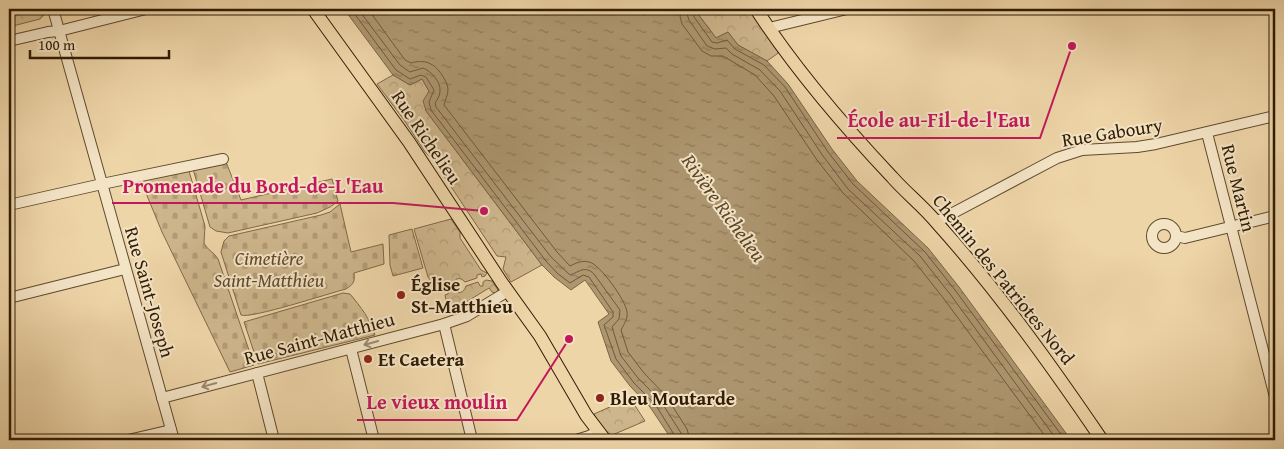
<svg xmlns="http://www.w3.org/2000/svg" width="1284" height="449" font-family="'Gentium Book Plus',serif">
  <defs>
    <pattern id="cemetery-stones" width="16" height="16" patternUnits="userSpaceOnUse" patternTransform="scale(1.25)"><rect width="16" height="16" fill="#ceb68c"/><path d="M2 7V4a2 2 0 0 1 4 0v3zM10 15v-3a2 2 0 0 1 4 0v3z" fill="#b19c77"/></pattern>
    <pattern id="park-crowns" width="20" height="18" patternUnits="userSpaceOnUse" patternTransform="scale(1.25)"><rect width="20" height="18" fill="#ceb68c"/><path d="M2 6a3 3 0 1 1 6 0M12 15a3 3 0 1 1 6 0" fill="none" stroke="#b19c77"/></pattern>
    <pattern id="water-ripples" width="26" height="14" patternUnits="userSpaceOnUse" patternTransform="scale(1.25)"><rect width="26" height="14" fill="#ad9670"/><path d="M2 4q2-2 4 0t4 0M15 11q2-2 4 0t4 0" fill="none" stroke="#8d7a5a"/></pattern>
  </defs>
  <rect width="100%" height="100%" fill="#eed5a8"/>
  <filter id="stains"><feTurbulence type="fractalNoise" baseFrequency=".004" numOctaves="4"/><feColorMatrix values="0 0 0 0 .2 0 0 0 0 .09 0 0 0 0 .02 0 0 0 .5 -.17"/></filter>
  <radialGradient id="worn" r=".72"><stop offset=".6" stop-color="#630" stop-opacity="0"/><stop offset="1" stop-color="#630" stop-opacity=".3"/></radialGradient>
  <!-- cemetery -->
  <g fill="url(#cemetery-stones)" stroke="#7f6948">
    <path d="M226,162L241,200L332,179L338,201L330,207L317,213L228,233L216,231L210,227L193,169Z"/>
    <path d="M189,171L205,226L204,243C207,250 214,252 218,259L254,365L230,372L162,232L141,181Z"/>
    <path d="M340,204L351,252L383,244L384,264L354,273C355,281 354,284 346,289C330,293 251,319 241,315L221,252L224,241L229,236L321,215L330,212Z"/>
    <path d="M412,229L423,268L393,276L390,265L389,235Z"/>
    <path d="M343,293L350,294C361,307 370,319 375,335L258,364L244,322Z"/>
  </g>
  <!-- park -->
  <g fill="url(#park-crowns)" stroke="#7f6948">
    <path d="M9,9H43L45,14L40,19L9,27Z"/>
    <path d="M706,9H751L781,51L767,61L738,45L728,32L716,38L698,14Z"/>
    <path d="M393,75L410,85L422,79L429,91L426,111L542,265L511,282L503,269L506,257L497,256L438,167L441,165V162C435,157 430,158 425,152L404,120L377,84Z"/>
    <path d="M451,219L460,232V238L481,270L487,273L485,276L482,277L481,274L477,275V278L465,282C460,276 454,278 452,286L448,287L444,284L442,285L441,280L438,279L431,281L428,277L414,229Z"/>
    <path d="M486,280L492,281L498,290L496,293L492,292L489,288L458,307L450,309L445,303L446,300L445,295L448,294L449,291L453,290C458,295 464,293 466,286L478,282L480,286H483V282Z"/>
    <path d="M630,398L645,421L610,436L600,425L594,414Z"/>
  </g>
  <!-- water -->
  <path fill="url(#water-ripples)" stroke="#7b6545" d="M344,9H706L698,14L716,38L728,32L738,45L767,61L788,84L832,149L857,181L928,248L959,287L1071,440H672L650,407L630,386L611,361L598,322L609,314L585,280L571,290L554,277L542,265L426,111L423,101L429,91L422,79L410,85L393,75Z"/>
  <g fill="none" stroke-linecap="round" stroke-linejoin="round">
    <!-- shore -->
    <g stroke="#6e593a" stroke-width="1">
      <path d="M351,9L396,70L410,79L421,75L426,77L434,90L429,102L431,110L546,261L557,273L570,283L583,275L589,277L613,312V317L604,325L616,359L634,383L655,404L675,436L676,440"/>
      <path d="M358,9L400,65L410,72L423,68C431,71 441,82 440,91C440,95 438,99 435,103L436,107L551,257L570,275C579,272 585,265 594,274L620,310L619,319L612,327L621,356L638,378L660,400L681,433L682,440"/>
      <path d="M368,9L405,60L411,63C425,59 434,63 442,75C445,80 448,84 448,90C448,95 445,100 444,105L557,252L570,266C576,263 582,260 589,262C600,264 626,301 627,312C628,319 624,324 621,330L628,352L644,373L666,396L687,429L690,440"/>
      <path d="M681,9L680,16L682,24L702,51L711,56H723L755,75L774,96L817,160L843,193L914,261L944,299L1048,440"/>
      <path d="M689,9L687,14L689,20L707,46L715,49L726,48L732,54L760,70L780,91L823,156L848,189L920,256L950,294L1057,440"/>
      <path d="M697,9L694,12V17L712,42L717,43L727,40L735,49L764,65L785,87L828,152L853,184L925,252L955,290L1065,440"/>
    </g>
    <defs>
      <g id="minor">
        <path d="M53,9L174,440"/>
        <path d="M769,28L847,9"/>
        <path d="M9,41L48,32L59,31L146,9"/>
        <path d="M1207,133L1275,397"/>
        <path d="M9,205L102,184L223,159"/>
        <path d="M936,222L1057,158L1082,150L1137,147L1156,144L1275,116"/>
        <circle cx="1164" cy="236" r="12"/>
        <path d="M1176,236L1185,238L1275,216"/>
        <path d="M9,298L125,269"/>
        <path d="M444,324L472,440"/>
        <path d="M351,349L374,440"/>
        <path d="M257,373L274,440"/>
        <path d="M162,398L444,324L467,316L508,291"/>
        <path d="M128,440L171,430"/>
        <path d="M576,440L589,436L597,432"/>
      </g>
      <g id="major">
        <path d="M313,9L409,142L502,283L540,336L586,415L605,440"/>
        <path d="M756,9C795,69 843,125 892,177C906,193 923,206 937,223C998,291 1051,365 1102,440"/>
      </g>
    </defs>
    <!-- minor casing -->
    <use href="#minor" stroke="#604a2d" stroke-width="12"/>
    <!-- major casing -->
    <use href="#major" stroke="#301c04" stroke-width="14"/>
    <!-- minor -->
    <use href="#minor" stroke="#f4e4c6" stroke-width="10"/>
    <!-- major -->
    <use href="#major" stroke="#eed5a8" stroke-width="12"/>
  </g>
  <!-- one-way arrows -->
  <defs><path id="oneway-shaft" d="M-6 0H5M1.5-3L5.5 0L1.5 3" fill="none" stroke-width="1.6" stroke-linecap="round" stroke-linejoin="round" transform="scale(1.25)"/></defs>
  <g stroke="#9c8a6f">
    <use href="#oneway-shaft" transform="translate(371 343) rotate(164)"/>
    <use href="#oneway-shaft" transform="translate(209 385) rotate(165)"/>
  </g>
  <!-- markers -->
  <g fill="#8f2418" stroke="#f4e4c6" stroke-width="2">
    <circle cx="401" cy="295" r="5"/>
    <circle cx="368" cy="359" r="5"/>
    <circle cx="600" cy="398" r="5"/>
  </g>
  <g text-anchor="middle" stroke-width="4" stroke-linejoin="round" paint-order="stroke">
    <!-- street labels -->
    <g font-size="19" fill="#301c04" stroke="#f4e4c6">
      <text transform="translate(1112 132) rotate(-9)" y="7">Rue Gaboury</text>
      <text transform="translate(427 137) rotate(56)" y="7">Rue Richelieu</text>
      <text transform="translate(1239 188) rotate(76)" y="7">Rue Martin</text>
      <text transform="translate(1004 279) rotate(51)" y="7">Chemin des Patriotes Nord</text>
      <text transform="translate(150 292) rotate(74)" y="7">Rue Saint-Joseph</text>
      <text transform="translate(319 338) rotate(-15)" y="7">Rue Saint-Matthieu</text>
    </g>
    <!-- park labels -->
    <g font-size="19" font-style="italic" fill="#5f4a2d" stroke="#f4e4c6">
      <text x="269" y="265">Cimetière<tspan x="269" dy="22">Saint-Matthieu</tspan></text>
    </g>
    <!-- poi labels -->
    <g font-size="19" font-weight="bold" fill="#301c04" stroke="#f4e4c6" text-anchor="start">
      <text x="411" y="291">Église<tspan x="411" dy="22">St-Matthieu</tspan></text>
      <text x="378" y="366">Et Caetera</text>
      <text x="610" y="405">Bleu Moutarde</text>
    </g>
    <!-- water labels -->
    <g font-size="20" font-style="italic" fill="#5c472a" stroke="#f4e4c6">
      <text transform="translate(724 208) rotate(54)" y="7">Rivière Richelieu</text>
    </g>
  </g>
  <!-- callouts -->
  <path fill="none" stroke="#c2185b" stroke-width="2" d="M1072 46L1040 138H837M484 211L393 203H112M569 339L517 420H357"/>
  <g fill="#c2185b" stroke="#f4e4c6" stroke-width="2">
    <circle cx="1072" cy="46" r="5"/>
    <circle cx="484" cy="211" r="5"/>
    <circle cx="569" cy="339" r="5"/>
  </g>
  <g font-size="20" text-anchor="middle" font-weight="bold" fill="#c2185b" stroke="#f4e4c6" stroke-width="4" stroke-linejoin="round" paint-order="stroke">
    <text x="939" y="127">École au-Fil-de-l'Eau</text>
    <text x="253" y="193">Promenade du Bord-de-L'Eau</text>
    <text x="437" y="409">Le vieux moulin</text>
  </g>
  <!-- margin -->
  <rect width="1284" height="449" fill="none" stroke="#eed5a8" stroke-width="30"/>
  <rect x="10" y="10" width="1264" height="429" fill="none" stroke="#301c04" stroke-width="2.5"/>
  <rect x="15" y="15" width="1254" height="419" fill="none" stroke="#301c04"/>
  <!-- scale -->
  <path d="M30 50v8h139v-8" fill="none" stroke="#301c04" stroke-width="2.5"/>
  <text x="38" y="50" font-size="15" fill="#301c04" stroke="#f4e4c6" stroke-width="4" paint-order="stroke">100 m</text>
  <rect width="100%" height="100%" filter="url(#stains)"/>
  <rect width="100%" height="100%" fill="url(#worn)"/>
</svg>
